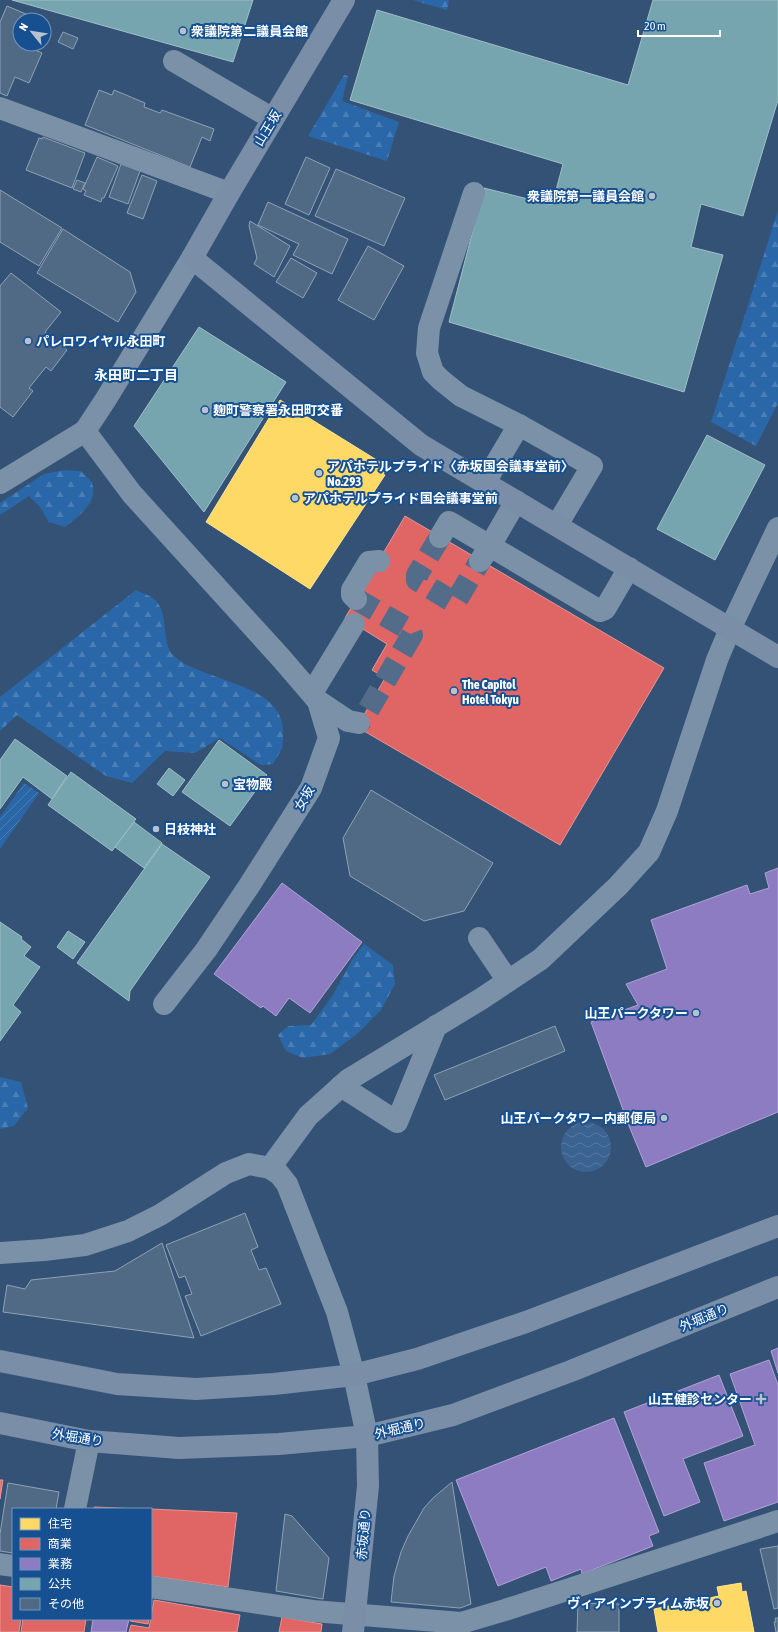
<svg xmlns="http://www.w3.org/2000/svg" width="778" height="1632" font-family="'Asap Condensed','Noto Sans JP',sans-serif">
  <defs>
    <pattern id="forest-firs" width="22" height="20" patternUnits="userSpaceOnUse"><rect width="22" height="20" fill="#2a67a8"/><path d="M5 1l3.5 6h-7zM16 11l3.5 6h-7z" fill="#4a7eb5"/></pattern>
    <pattern id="garden-furrows" width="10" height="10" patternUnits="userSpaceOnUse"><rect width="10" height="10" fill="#2a67a8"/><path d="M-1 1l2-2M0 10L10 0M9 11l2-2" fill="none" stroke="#4a7eb5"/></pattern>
    <pattern id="water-waves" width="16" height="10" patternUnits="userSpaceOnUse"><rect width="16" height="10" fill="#3b6391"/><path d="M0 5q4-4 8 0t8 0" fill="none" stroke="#587aa2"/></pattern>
  </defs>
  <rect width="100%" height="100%" fill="#335275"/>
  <!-- forest -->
  <g fill="url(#forest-firs)">
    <path d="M413,0H449L447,10Z"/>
    <path d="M344,75L348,76L342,101L399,122L387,161L308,136Z"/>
    <path d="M778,210V403L756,446L711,422Z"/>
    <path d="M64,470L81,471C84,475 90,479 92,483C99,502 78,517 65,527L49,522L40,507L29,496L0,515V503L44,474Z"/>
    <path d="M136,590C142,593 150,595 155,600C170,614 160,643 174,656C204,683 284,682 283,733C283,738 283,744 282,748C279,754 276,759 273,764L261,765L220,738L195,753L165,751L132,783L106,776L17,715L0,731V697Z"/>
    <path d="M364,944L393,965L395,984L381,1010L357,1034L330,1054L303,1058L286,1051L278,1035L288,1026L311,1025L333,995L352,960Z"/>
    <path d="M0,1077L21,1082L28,1108L14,1126L0,1129Z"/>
  </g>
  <!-- garden -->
  <path fill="url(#garden-furrows)" d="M24,783L39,793L0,849V817Z"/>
  <!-- water -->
  <circle fill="url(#water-waves)" cx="586" cy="1147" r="25"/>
  <!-- homes -->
  <g fill="#ffd966" stroke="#ffe494">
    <path d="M280,400L388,467L383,474L385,475L310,589L206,522Z"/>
    <path d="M741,1583L742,1592L746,1591L754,1632H658L654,1609L719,1596L717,1587Z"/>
  </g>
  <!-- shops -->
  <g fill="#e06666" stroke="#e99494">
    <path d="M405,516L664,668L560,845L357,727L385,678L372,670L387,644L345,618Z"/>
    <path d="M0,1480H3L0,1499Z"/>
    <path d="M94,1507L140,1509H94Z"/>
    <path d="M151,1509L237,1513L228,1587L151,1576Z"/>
    <path d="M0,1585L13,1587V1619H21L19,1632H0Z"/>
    <path d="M154,1600L240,1615L237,1632H129L131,1625L149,1628Z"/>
    <path d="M282,1617L322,1624L321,1632H279Z"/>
    <path d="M23,1619H86L84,1632H21Z"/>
    <path d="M130,1619H149L148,1624L130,1621Z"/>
  </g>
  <!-- offices -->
  <g fill="#8e7cc3" stroke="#b0a3d5">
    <path d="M778,868V1112L646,1167L629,1126L591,1022L638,1005L626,984L667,969L651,920L747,885L750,894L769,888L765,873Z"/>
    <path d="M282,883L362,942L310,1013L289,998L276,1016L263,1006L261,1008L214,974Z"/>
    <path d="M778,1348V1373L771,1351Z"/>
    <path d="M769,1360L778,1385V1502L724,1521L704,1463L755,1445L730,1374Z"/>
    <path d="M719,1375L743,1436L683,1459L700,1502L664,1516L624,1412Z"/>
    <path d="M614,1418L659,1532L649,1536L653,1546L582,1574L581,1569L551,1581L546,1567L498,1586L456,1480Z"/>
    <path d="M93,1619H129L126,1632H91Z"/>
  </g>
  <!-- public -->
  <g fill="#76a5af" stroke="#9fc0c7">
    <path d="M12,0H253L233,62Z"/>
    <path d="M653,0H778V100L743,216L701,204L691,247L723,255L684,392L449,322L484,188L552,205L563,164L350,100L377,10L628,85Z"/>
    <path d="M199,327L286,382L204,512L134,426Z"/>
    <path d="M707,435L765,465L715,560L657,529Z"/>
    <path d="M15,739L67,776L52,799L23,777L0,809V760Z"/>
    <path d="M219,740L267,775L230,826L182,792Z"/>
    <path d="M169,768L185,780L173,796L157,784Z"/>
    <path d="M71,772L136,819L112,851L48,805Z"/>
    <path d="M134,822L162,843L144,868L115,847Z"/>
    <path d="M162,844L210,877L130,991L129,1001L77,963Z"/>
    <path d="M0,922L22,937L21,939L31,947L24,956L40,967L13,1005L21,1012L0,1041Z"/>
    <path d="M68,931L85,942L73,959L57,947Z"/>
  </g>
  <!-- building -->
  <g fill="#506984" stroke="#8fa2b6">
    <path d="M7,6L40,20H20V44H37L35,50L42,53L29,83L15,77L7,96L0,93V22Z"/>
    <path d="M63,32L78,38L73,49L58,42Z"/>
    <path d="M99,90L112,95L114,90L145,103L144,107L160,113L162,110L214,129L210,141L202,137L190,167L85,125Z"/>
    <path d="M43,137L85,153L72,188L26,170L39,138L42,139Z"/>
    <path d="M97,157L118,166L104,198H102L101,202L84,195L86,191L83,189Z"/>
    <path d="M306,157L330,168L309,215L285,204Z"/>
    <path d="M121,164L140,171L128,204L109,197Z"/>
    <path d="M336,169L405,198L384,246L315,216Z"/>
    <path d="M142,175L157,181L143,219L127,213Z"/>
    <path d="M77,180L85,183L81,192L73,189Z"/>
    <path d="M0,190L62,228L39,266L0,242Z"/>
    <path d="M268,202L348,239L332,274L293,255L299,244L258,225Z"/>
    <path d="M250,221L290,246L274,277L254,264L257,258L249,226Z"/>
    <path d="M63,229L130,272L136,292L118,322L37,273Z"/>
    <path d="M368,246L404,266L374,320L338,300Z"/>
    <path d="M291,258L317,273L303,298L276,282Z"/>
    <path d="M11,273L61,312L45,332L67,350L51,371L46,367L29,388L33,391L13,417L0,407V286Z"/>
    <path d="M371,790L493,863L464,911L424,921L350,876L343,838Z"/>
    <path d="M555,1026L565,1051L445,1100L434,1075Z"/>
    <path d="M245,1213L258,1247L251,1250L259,1270L266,1268L281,1304L201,1336L185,1296L192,1294L185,1276L179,1278L166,1245Z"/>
    <path d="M162,1243L194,1338L3,1312L7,1285L25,1289L31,1280L115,1271Z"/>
    <path d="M452,1482L471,1604L460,1608L391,1602L394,1576L401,1552L408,1536L424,1508L433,1498Z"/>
    <path d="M8,1483L59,1492L56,1509H13V1553L0,1551V1534Z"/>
    <path d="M285,1514L292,1516L329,1558L323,1599L276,1591Z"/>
    <path d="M778,1546V1608L774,1609L760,1549Z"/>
    <path d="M578,1603L619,1604V1632H577Z"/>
    <path d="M775,1618H778V1632H776L774,1622H776Z"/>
  </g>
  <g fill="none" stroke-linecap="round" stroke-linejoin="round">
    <!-- minor-tunnel -->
    <g stroke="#526c8a" stroke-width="22" stroke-dasharray="22 11" stroke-linecap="butt">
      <path d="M440,537L417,575V580L455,603L480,561"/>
      <path d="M356,599L410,630L412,635L363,719L359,723"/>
    </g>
    <!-- minor -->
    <g stroke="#7a91a8" stroke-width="22">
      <path d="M174,61L273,119"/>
      <path d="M0,108L229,193"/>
      <path d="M474,193L429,328L427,353L433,372L441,380L461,396L519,425L592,466L557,525"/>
      <path d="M85,431L132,494L281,658L318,701L348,721L359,723"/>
      <path d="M485,482L519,425"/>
      <path d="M0,483L85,431L106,399L192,258"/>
      <path d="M516,501L490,546L600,611L605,609L629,568"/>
      <path d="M440,537L449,522L490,546L480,561"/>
      <path d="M356,599L352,595V590L369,562L379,561"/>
      <path d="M312,693L354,624"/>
      <path d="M479,938L508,981"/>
      <path d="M164,1004L206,950L249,886L311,788L329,738L318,701"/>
      <path d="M341,1086L397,1122L436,1026"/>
      <path d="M270,1168L308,1116L348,1080L481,999L541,959L618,886L649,852L667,811L717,660L730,629L778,528"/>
      <path d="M0,1253L44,1250L85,1245L128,1231L160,1215L226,1173L249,1164L270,1168L279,1174L287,1184L337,1312L354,1375L367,1436"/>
      <path d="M75,1509L89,1441"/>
      <path d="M0,1564L13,1566"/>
      <path d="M151,1587L313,1611L461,1623L505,1610L778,1521"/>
    </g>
    <!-- major -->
    <g stroke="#7a8ea7" stroke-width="22">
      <path d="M344,0L229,193L192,258L421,445L778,657"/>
      <path d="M0,1361L117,1384L196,1389L274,1384L354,1375L417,1359L526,1322L778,1226"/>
      <path d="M0,1423L89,1441L179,1448L279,1444L367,1436L453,1415L571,1371L778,1287"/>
      <path d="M353,1632L368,1486L367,1436"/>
    </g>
  </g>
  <!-- markers -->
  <g fill="#b8c2cf" stroke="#175091" stroke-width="1.5">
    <circle cx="183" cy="31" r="4"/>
    <circle cx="652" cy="196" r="4"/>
    <circle cx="28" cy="341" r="4"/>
    <circle cx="205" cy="410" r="4"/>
    <circle cx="319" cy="473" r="4"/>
    <circle cx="295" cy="498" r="4"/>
    <circle cx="454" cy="691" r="4"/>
    <circle cx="225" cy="784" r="4"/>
    <circle cx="156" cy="829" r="4"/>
    <circle cx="696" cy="1013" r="4"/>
    <circle cx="664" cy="1118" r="4"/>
    <path d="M759 1393h4v4h4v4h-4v4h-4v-4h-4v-4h4z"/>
    <circle cx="717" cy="1603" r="4"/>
  </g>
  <g text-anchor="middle" stroke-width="4" stroke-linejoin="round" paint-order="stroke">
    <!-- poi labels -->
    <g font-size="13" font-weight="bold" fill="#fff" stroke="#175091" text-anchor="start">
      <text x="191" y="36">衆議院第二議員会館</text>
      <text x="644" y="201" text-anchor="end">衆議院第一議員会館</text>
      <text x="36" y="346">パレロワイヤル永田町</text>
      <text x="213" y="415">麹町警察署永田町交番</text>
      <text x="327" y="471">アパホテルプライド〈赤坂国会議事堂前〉<tspan x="327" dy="15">No.293</tspan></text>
      <text x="303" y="503">アパホテルプライド国会議事堂前</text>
      <text x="462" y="689">The Capitol<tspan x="462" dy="15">Hotel Tokyu</tspan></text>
      <text x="233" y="789">宝物殿</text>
      <text x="164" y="834">日枝神社</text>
      <text x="688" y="1018" text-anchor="end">山王パークタワー</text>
      <text x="656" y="1123" text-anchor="end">山王パークタワー内郵便局</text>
      <text x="752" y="1404" text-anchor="end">山王健診センター</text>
      <text x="709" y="1608" text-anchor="end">ヴィアインプライム赤坂</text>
    </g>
    <!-- street labels -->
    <g font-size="13" fill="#fff" stroke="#175091">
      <text transform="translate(267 128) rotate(-59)" y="5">山王坂</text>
      <text transform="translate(304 798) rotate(-60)" y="5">女坂</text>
      <text transform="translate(704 1317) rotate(-22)" y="5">外堀通り</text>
      <text transform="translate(400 1428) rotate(-13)" y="5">外堀通り</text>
      <text transform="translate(78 1437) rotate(9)" y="5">外堀通り</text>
      <text transform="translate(363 1534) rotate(-85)" y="5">赤坂通り</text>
    </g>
    <!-- neighbourhood labels -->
    <g font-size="14" font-weight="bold" fill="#fff" stroke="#175091">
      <text x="136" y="380">永田町二丁目</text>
    </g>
  </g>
  <!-- legend -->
  <rect x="12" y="1508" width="140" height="112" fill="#175091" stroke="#7496bd"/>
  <rect x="20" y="1518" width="20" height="12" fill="#ffd966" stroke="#7496bd"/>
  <text x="48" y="1528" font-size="12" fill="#ffffff">住宅</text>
  <rect x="20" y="1538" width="20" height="12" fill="#e06666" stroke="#7496bd"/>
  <text x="48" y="1548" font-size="12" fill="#ffffff">商業</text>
  <rect x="20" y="1558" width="20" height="12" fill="#8e7cc3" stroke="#7496bd"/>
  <text x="48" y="1568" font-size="12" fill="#ffffff">業務</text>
  <rect x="20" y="1578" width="20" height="12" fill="#76a5af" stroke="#7496bd"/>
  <text x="48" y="1588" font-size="12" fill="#ffffff">公共</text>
  <rect x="20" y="1598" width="20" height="12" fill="#506984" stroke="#7496bd"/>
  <text x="48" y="1608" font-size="12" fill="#ffffff">その他</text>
  <!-- north arrow -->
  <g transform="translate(32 32) rotate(300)"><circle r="19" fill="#175091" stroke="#7496bd"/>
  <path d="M0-3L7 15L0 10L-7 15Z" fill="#b8c2cf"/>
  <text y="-6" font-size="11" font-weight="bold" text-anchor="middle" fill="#ffffff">N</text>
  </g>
  <!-- scale -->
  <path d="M638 30v6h82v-6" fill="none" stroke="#ffffff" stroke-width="2"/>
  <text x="644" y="30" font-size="12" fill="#ffffff" stroke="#175091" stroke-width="3" paint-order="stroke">20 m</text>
</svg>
